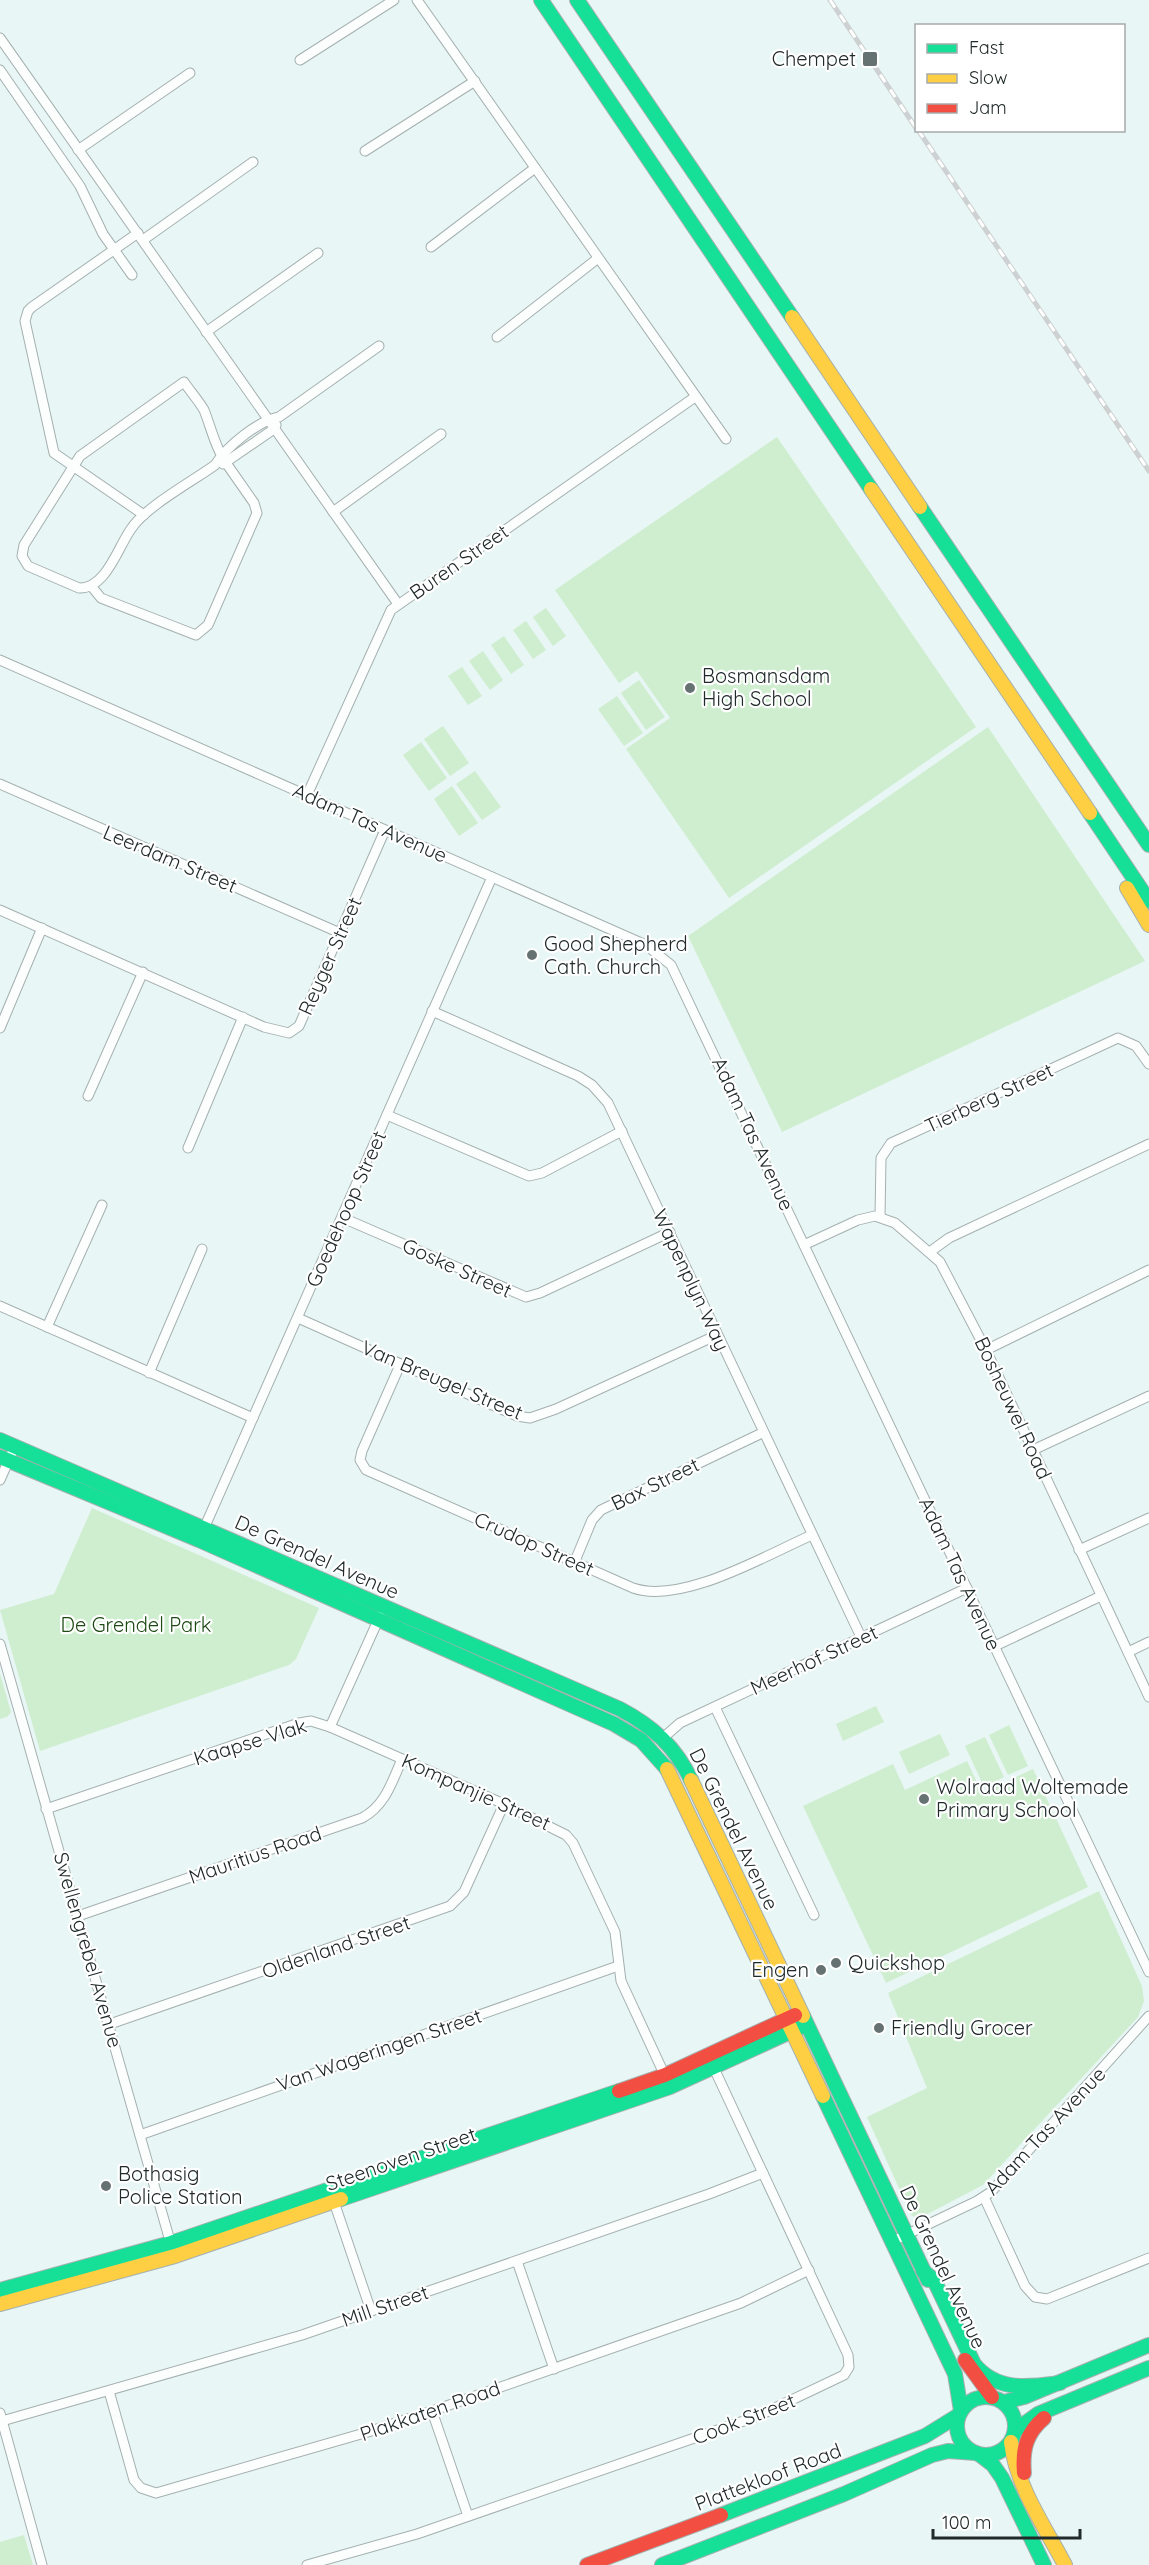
<svg xmlns="http://www.w3.org/2000/svg" width="1149" height="2565" font-family="Quicksand,sans-serif">
  <rect width="100%" height="100%" fill="#e8f6f5"/>
  <!-- green -->
  <g fill="#cfeed0">
    <path d="M777,437L976,727L729,898L626,749L670,718L637,671L619,683L555,590Z"/>
    <path d="M546,608L566,636L553,646L533,617Z"/>
    <path d="M526,621L546,650L533,659L513,630Z"/>
    <path d="M504,636L524,665L511,674L491,645Z"/>
    <path d="M483,651L503,680L490,690L469,661Z"/>
    <path d="M462,667L482,696L468,705L448,676Z"/>
    <path d="M639,680L665,717L646,730L621,693Z"/>
    <path d="M617,696L643,733L624,746L598,709Z"/>
    <path d="M443,726L469,763L450,776L424,739Z"/>
    <path d="M988,727L1145,961L782,1132L688,936Z"/>
    <path d="M421,742L447,778L429,791L403,755Z"/>
    <path d="M475,771L501,807L482,820L456,784Z"/>
    <path d="M452,786L478,823L459,836L434,799Z"/>
    <path d="M92,1508L319,1608L296,1659L289,1665L40,1751L0,1610L54,1594Z"/>
    <path d="M0,1674L11,1712L7,1717L0,1719Z"/>
    <path d="M876,1706L884,1722L843,1741L836,1724Z"/>
    <path d="M1009,1725L1028,1766L1008,1775L989,1735Z"/>
    <path d="M940,1734L950,1755L909,1774L899,1752Z"/>
    <path d="M985,1737L1004,1777L984,1787L965,1746Z"/>
    <path d="M967,1761L982,1793L1033,1769L1088,1887L886,1983L803,1806L893,1764L905,1790Z"/>
    <path d="M1099,1891L1142,1986L1144,2001L1138,2017L983,2185L918,2219L911,2215L867,2117L927,2088L888,1993Z"/>
    <path d="M24,2535L33,2565H0V2542Z"/>
  </g>
  <g fill="none" stroke-linecap="round" stroke-linejoin="round">
    <defs>
      <g id="street">
        <path d="M417,0L726,439"/>
        <path d="M0,38L398,604"/>
        <path d="M300,60L394,0"/>
        <path d="M0,70L80,186L103,234L132,275"/>
        <path d="M78,150L190,73"/>
        <path d="M365,151L475,81"/>
        <path d="M138,233L32,307L28,311L25,321L54,453L144,515"/>
        <path d="M143,240L253,162"/>
        <path d="M431,247L535,168"/>
        <path d="M206,332L318,253"/>
        <path d="M497,337L597,259"/>
        <path d="M223,464L274,429L276,425"/>
        <path d="M333,512L441,434"/>
        <path d="M92,587L101,598L196,635L208,625L257,513L254,503L224,460C214,444 211,427 204,410C199,401 190,391 184,382L80,456L24,545L22,556L28,566L79,588C106,589 118,547 131,529C145,507 193,481 215,465C227,446 258,421 279,417L379,346"/>
        <path d="M0,660L646,945L671,965L1149,1972"/>
        <path d="M0,784L340,933"/>
        <path d="M307,795L391,610L695,397"/>
        <path d="M0,910L264,1027L289,1033L299,1026L385,830"/>
        <path d="M432,1011L578,1076L592,1085L608,1103L861,1637"/>
        <path d="M0,1028L42,928"/>
        <path d="M88,1096L143,972"/>
        <path d="M387,1115L529,1176L542,1173L622,1131"/>
        <path d="M188,1148L243,1017"/>
        <path d="M880,1217L881,1158L891,1143L1118,1038L1136,1046L1149,1064"/>
        <path d="M343,1218L526,1297L540,1293L670,1232"/>
        <path d="M806,1244L858,1220L875,1216L895,1223L940,1262L986,1350L1149,1697"/>
        <path d="M931,1251L949,1238L1149,1144"/>
        <path d="M0,1306L253,1418"/>
        <path d="M298,1318L517,1416L530,1418L556,1409L717,1335"/>
        <path d="M47,1327L102,1205"/>
        <path d="M986,1350L1149,1270"/>
        <path d="M400,1365L362,1451L360,1460L366,1470L633,1588C682,1605 766,1555 812,1535"/>
        <path d="M149,1373L202,1249"/>
        <path d="M1033,1450L1149,1396"/>
        <path d="M0,1480L15,1446"/>
        <path d="M202,1533L492,877"/>
        <path d="M1079,1550L1149,1518"/>
        <path d="M575,1561L592,1520L601,1510L762,1433"/>
        <path d="M0,1644L172,2248"/>
        <path d="M995,1646L1101,1596"/>
        <path d="M1128,1652L1149,1642"/>
        <path d="M715,1707L814,1915"/>
        <path d="M330,1727L504,1804L566,1835L573,1843L615,1932L621,1981L666,2078"/>
        <path d="M664,1737L680,1723L967,1588"/>
        <path d="M46,1809L299,1723L311,1721L330,1727L380,1616"/>
        <path d="M78,1916L362,1818C385,1806 392,1782 402,1759"/>
        <path d="M110,2024L450,1906L464,1892L504,1804"/>
        <path d="M140,2135L618,1966"/>
        <path d="M984,2197L1025,2286L1035,2297L1047,2299L1149,2258"/>
        <path d="M333,2199L371,2311"/>
        <path d="M893,2241L977,2201L991,2192L1149,2016"/>
        <path d="M517,2261L554,2369"/>
        <path d="M109,2391L134,2480L141,2488L156,2493L368,2432L432,2411L741,2303L809,2270"/>
        <path d="M432,2411L468,2516"/>
        <path d="M0,2413L42,2565"/>
        <path d="M2,2421L302,2335L709,2194L763,2173"/>
        <path d="M307,2565L417,2534L758,2416L844,2375L849,2367L848,2355L712,2064"/>
      </g>
      <g id="fast">
        <path d="M541,0L871,489"/>
        <path d="M577,0L792,317"/>
        <path d="M920,507L1149,845"/>
        <path d="M1090,813L1149,901"/>
        <path d="M0,1440L620,1709C652,1726 676,1747 691,1780"/>
        <path d="M0,1457L199,1540L614,1724L641,1740L667,1769"/>
        <path d="M803,2016L928,2280"/>
        <path d="M823,2096L955,2374L961,2411"/>
        <path d="M341,2199L670,2087L801,2027"/>
        <path d="M923,2271L934,2280L974,2364C997,2392 1028,2387 1060,2383"/>
        <path d="M0,2290L171,2243L619,2091"/>
        <circle cx="986" cy="2426" r="29"/>
        <path d="M1004,2402L1024,2397L1149,2345"/>
        <path d="M1016,2430L1038,2414L1149,2368"/>
        <path d="M980,2455L993,2465L1002,2478L1044,2565"/>
        <path d="M721,2515L925,2436L959,2415"/>
        <path d="M662,2565L844,2494L932,2455L948,2451L976,2453"/>
      </g>
      <g id="slow">
        <path d="M792,317L920,507"/>
        <path d="M871,489L1090,813"/>
        <path d="M1127,888L1149,925"/>
        <path d="M667,1769L823,2096"/>
        <path d="M691,1780L803,2016"/>
        <path d="M0,2304L175,2256L341,2199"/>
        <path d="M1011,2442C1017,2488 1044,2525 1065,2565"/>
      </g>
      <g id="jam">
        <path d="M619,2091L665,2075L795,2015"/>
        <path d="M965,2360L992,2397"/>
        <path d="M1024,2473C1022,2450 1026,2433 1044,2418"/>
        <path d="M587,2565L721,2515"/>
      </g>
    </defs>
    <!-- street casing -->
    <use href="#street" stroke="#a4b0af" stroke-width="11"/>
    <!-- fast casing -->
    <use href="#fast" stroke="#a4b0af" stroke-width="16"/>
    <!-- slow casing -->
    <use href="#slow" stroke="#a4b0af" stroke-width="16"/>
    <!-- jam casing -->
    <use href="#jam" stroke="#a4b0af" stroke-width="16"/>
    <!-- street -->
    <use href="#street" stroke="#fcfefe" stroke-width="9"/>
    <!-- fast -->
    <use href="#fast" stroke="#16e098" stroke-width="14"/>
    <!-- slow -->
    <use href="#slow" stroke="#ffcf43" stroke-width="14"/>
    <!-- jam -->
    <use href="#jam" stroke="#f24e42" stroke-width="14"/>
    <defs>
      <g id="rail">
        <path d="M830,0L916,128"/>
        <path d="M918,130L1149,471"/>
      </g>
    </defs>
    <!-- rail casing -->
    <use href="#rail" stroke="#ced1d1" stroke-width="5"/>
    <!-- rail -->
    <use href="#rail" stroke="#fff" stroke-width="3" stroke-dasharray="9" stroke-linecap="butt"/>
  </g>
  <!-- markers -->
  <g fill="#667171" stroke="#fff" stroke-width="2">
    <rect x="862" y="51" width="16" height="16" rx="3"/>
    <circle cx="690" cy="688" r="6"/>
    <circle cx="532" cy="955" r="6"/>
    <circle cx="924" cy="1799" r="6"/>
    <circle cx="836" cy="1963" r="6"/>
    <circle cx="821" cy="1970" r="6"/>
    <circle cx="879" cy="2028" r="6"/>
    <circle cx="106" cy="2186" r="6"/>
  </g>
  <g text-anchor="middle" stroke-width="4.5" stroke-linejoin="round" paint-order="stroke">
    <!-- poi labels -->
    <g font-size="20" fill="#202a2a" stroke="#fff" text-anchor="start">
      <text x="856" y="66" text-anchor="end">Chempet</text>
      <text x="702" y="683">Bosmansdam<tspan x="702" dy="23">High School</tspan></text>
      <text x="544" y="951">Good Shepherd<tspan x="544" dy="23">Cath. Church</tspan></text>
      <text x="936" y="1794">Wolraad Woltemade<tspan x="936" dy="23">Primary School</tspan></text>
      <text x="848" y="1970">Quickshop</text>
      <text x="809" y="1977" text-anchor="end">Engen</text>
      <text x="891" y="2035">Friendly Grocer</text>
      <text x="118" y="2181">Bothasig<tspan x="118" dy="23">Police Station</tspan></text>
    </g>
    <!-- street labels -->
    <g font-size="20" fill="#202a2a" stroke="#fff">
      <text transform="translate(459 562) rotate(-35)" y="7">Buren Street</text>
      <text transform="translate(370 823) rotate(24)" y="7">Adam Tas Avenue</text>
      <text transform="translate(170 859) rotate(23)" y="7">Leerdam Street</text>
      <text transform="translate(330 956) rotate(-66)" y="7">Reyger Street</text>
      <text transform="translate(989 1098) rotate(-25)" y="7">Tierberg Street</text>
      <text transform="translate(753 1134) rotate(65)" y="7">Adam Tas Avenue</text>
      <text transform="translate(346 1209) rotate(-66)" y="7">Goedehoop Street</text>
      <text transform="translate(457 1268) rotate(24)" y="7">Goske Street</text>
      <text transform="translate(691 1280) rotate(65)" y="7">Wapenplyn Way</text>
      <text transform="translate(442 1380) rotate(23)" y="7">Van Breugel Street</text>
      <text transform="translate(1013 1408) rotate(65)" y="7">Bosheuwel Road</text>
      <text transform="translate(655 1484) rotate(-26)" y="7">Bax Street</text>
      <text transform="translate(534 1544) rotate(24)" y="7">Crudop Street</text>
      <text transform="translate(317 1557) rotate(24)" y="7">De Grendel Avenue</text>
      <text transform="translate(960 1574) rotate(65)" y="7">Adam Tas Avenue</text>
      <text transform="translate(814 1660) rotate(-25)" y="7">Meerhof Street</text>
      <text transform="translate(250 1742) rotate(-17)" y="7">Kaapse Vlak</text>
      <text transform="translate(476 1792) rotate(24)" y="7">Kompanjie Street</text>
      <text transform="translate(734 1829) rotate(64)" y="7">De Grendel Avenue</text>
      <text transform="translate(255 1855) rotate(-19)" y="7">Mauritius Road</text>
      <text transform="translate(336 1947) rotate(-19)" y="7">Oldenland Street</text>
      <text transform="translate(88 1950) rotate(74)" y="7">Swellengrebel Avenue</text>
      <text transform="translate(379 2050) rotate(-19)" y="7">Van Wageringen Street</text>
      <text transform="translate(1045 2131) rotate(-47)" y="7">Adam Tas Avenue</text>
      <text transform="translate(401 2159) rotate(-19)" y="7">Steenoven Street</text>
      <text transform="translate(943 2267) rotate(65)" y="7">De Grendel Avenue</text>
      <text transform="translate(385 2306) rotate(-19)" y="7">Mill Street</text>
      <text transform="translate(430 2411) rotate(-19)" y="7">Plakkaten Road</text>
      <text transform="translate(744 2419) rotate(-21)" y="7">Cook Street</text>
      <text transform="translate(768 2477) rotate(-21)" y="7">Plattekloof Road</text>
    </g>
    <!-- park labels -->
    <g font-size="20" fill="#1d4913" stroke="#fff">
      <text x="136" y="1632">De Grendel Park</text>
    </g>
  </g>
  <!-- legend -->
  <rect x="915" y="24" width="210" height="108" fill="#ffffff" stroke="#a6aaaa" stroke-width="1.5"/>
  <rect x="927" y="44" width="30" height="9" fill="#16e098" stroke="#a6aaaa" stroke-width="1.5"/>
  <text x="969" y="54" font-size="18" fill="#202a2a">Fast</text>
  <rect x="927" y="74" width="30" height="9" fill="#ffcf43" stroke="#a6aaaa" stroke-width="1.5"/>
  <text x="969" y="84" font-size="18" fill="#202a2a">Slow</text>
  <rect x="927" y="104" width="30" height="9" fill="#f24e42" stroke="#a6aaaa" stroke-width="1.5"/>
  <text x="969" y="114" font-size="18" fill="#202a2a">Jam</text>
  <!-- scale -->
  <path d="M933 2529v9h147v-9" fill="none" stroke="#202a2a" stroke-width="3"/>
  <text x="942" y="2529" font-size="18" fill="#202a2a" stroke="#ffffff" stroke-width="4.5" paint-order="stroke">100 m</text>
</svg>
